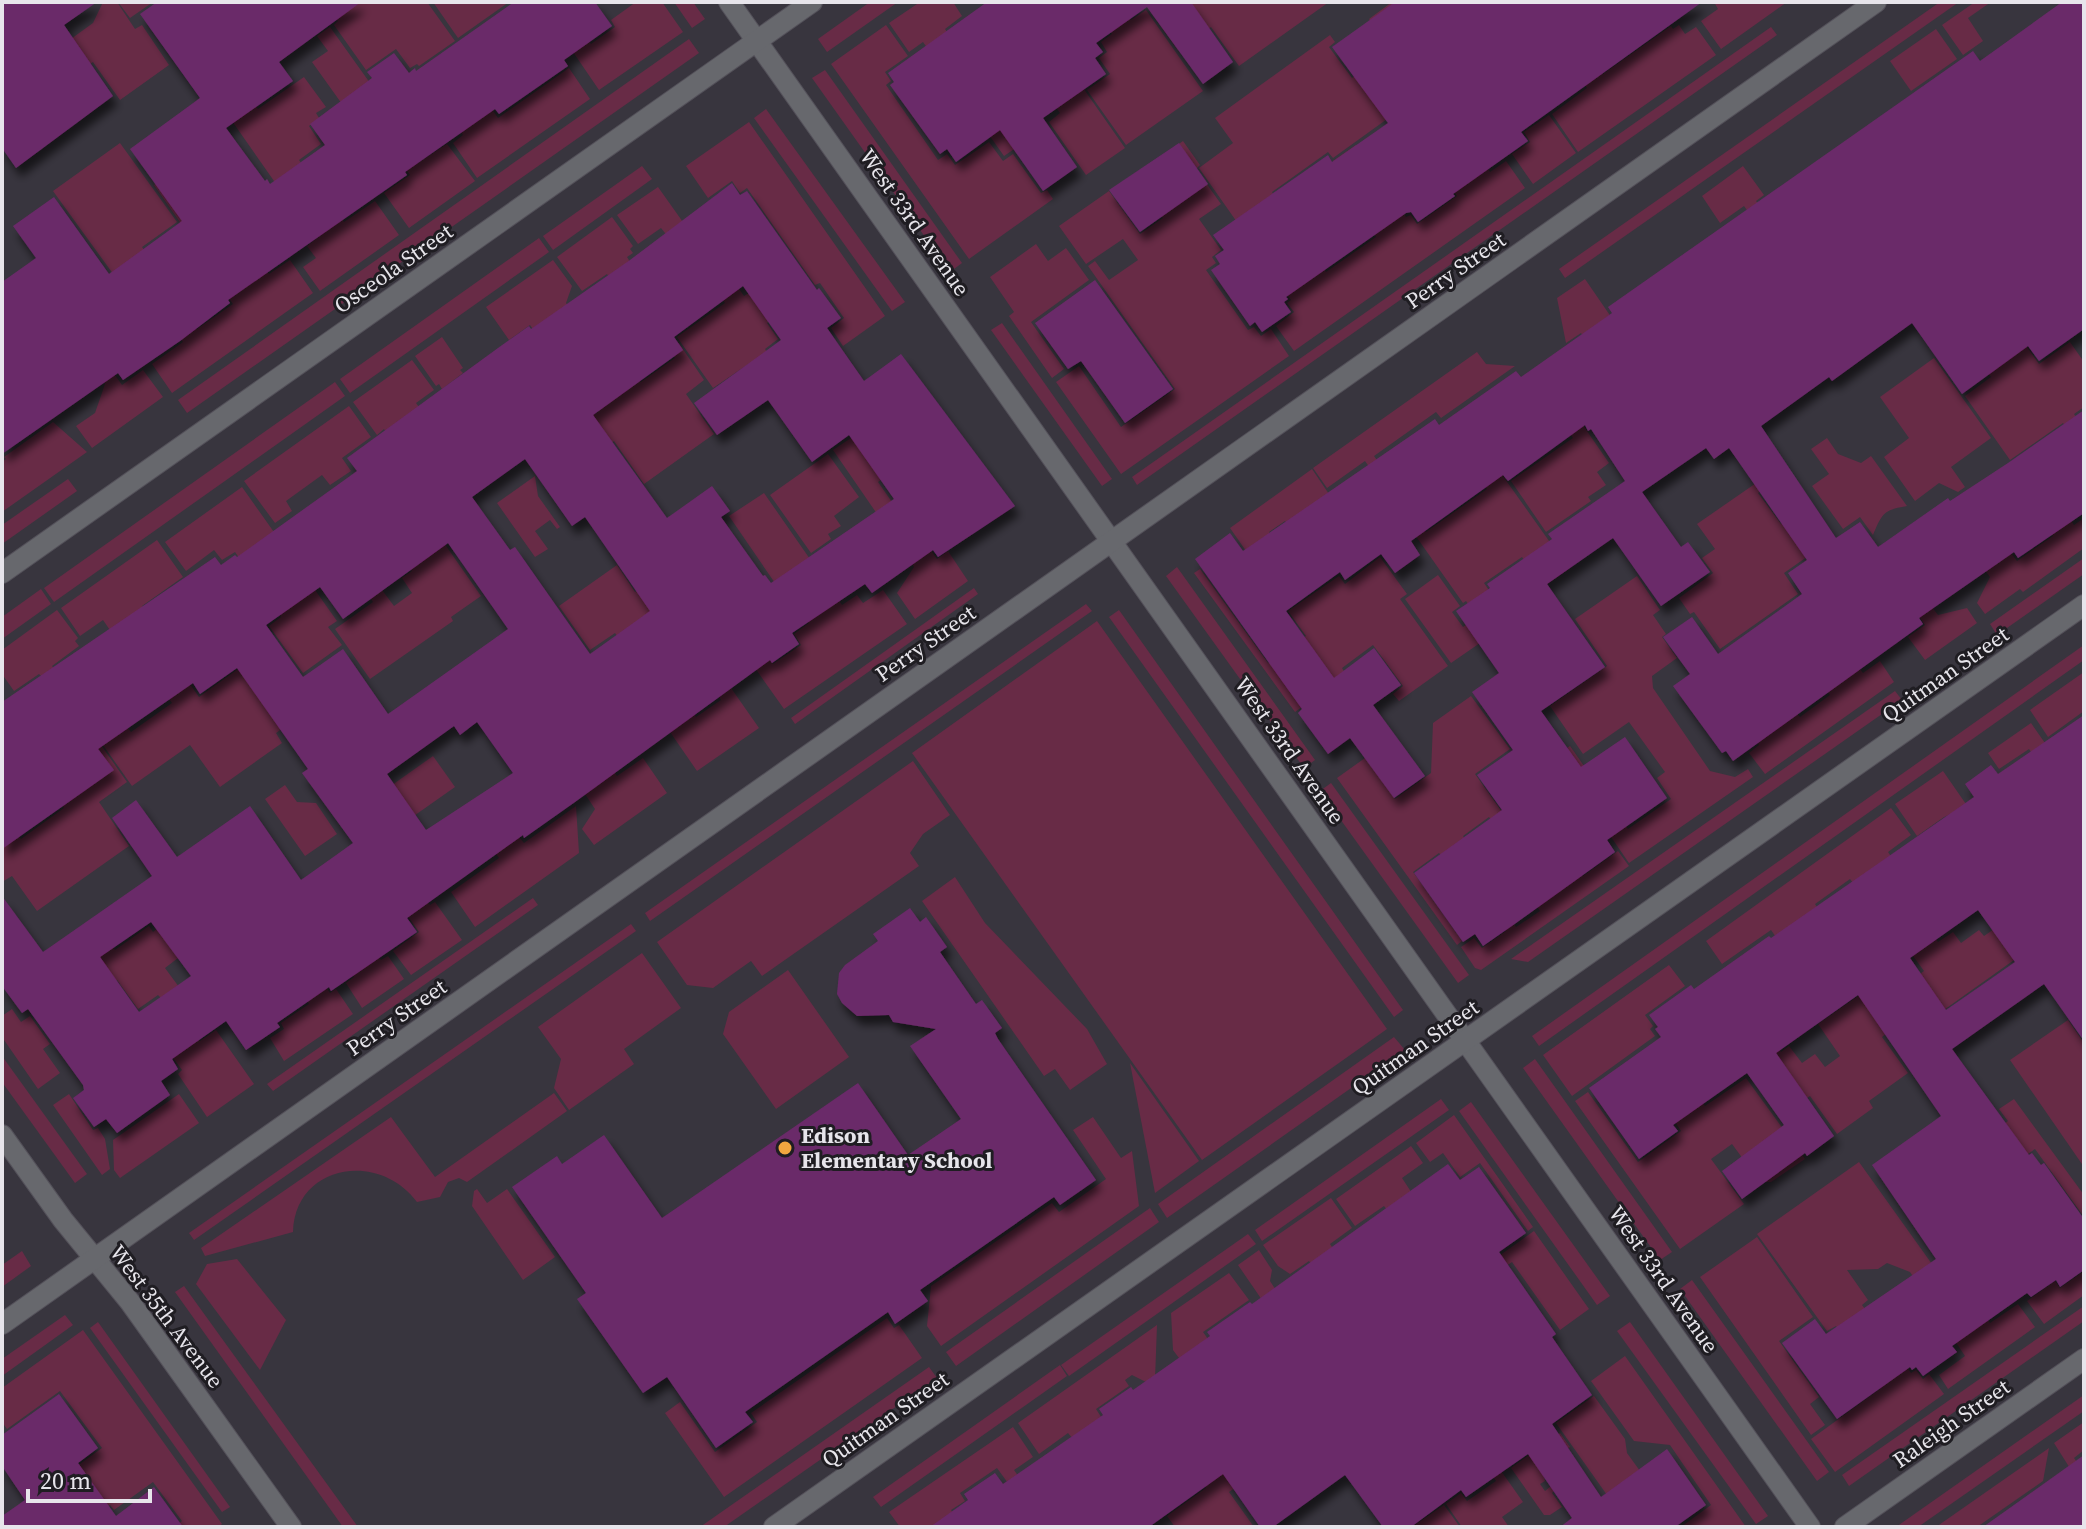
<svg xmlns="http://www.w3.org/2000/svg" width="2086" height="1529" font-family="'Source Serif 4',serif">
  <defs>
    <filter id="shadow"><feDropShadow dx="5" dy="9" stdDeviation="4" flood-color="#0009"/></filter>
  </defs>
  <rect width="100%" height="100%" fill="#38353e"/>
  <!-- green -->
  <g fill="#682b46">
    <path d="M103,2H117L135,29L142,25L169,65L120,100L93,62L74,75L57,49L93,23Z"/>
    <path d="M118,2H153L130,18Z"/>
    <path d="M324,2H427L455,41L419,66L417,64L410,68L396,49L366,70L334,25L338,21Z"/>
    <path d="M433,2H509L458,38Z"/>
    <path d="M636,2H662L683,32L599,90L571,49L586,38L591,44L615,27L611,20Z"/>
    <path d="M674,2H693L705,19L692,28Z"/>
    <path d="M870,2H898L827,52L818,39Z"/>
    <path d="M920,2H953L962,16L945,29L1004,113L1042,130L1004,156L923,42L909,52L889,23Z"/>
    <path d="M1156,2H1329L1239,66L1211,27L1178,50L1148,8Z"/>
    <path d="M1392,2H1407L1426,91L1333,158L1328,152L1272,192L1275,199L1239,225L1199,168L1233,143L1215,118L1330,35L1335,42L1329,47L1352,78L1390,51L1369,19Z"/>
    <path d="M1714,2H1787L1721,49L1701,21L1718,9Z"/>
    <path d="M1940,2H1959L1565,278L1559,269Z"/>
    <path d="M1975,2H1991L1968,18L1983,41L1963,55L1942,25Z"/>
    <path d="M1118,3L1131,20L1146,10L1203,91L1126,145L1087,90L1110,74L1099,58L1107,52L1101,42L1112,34L1099,16Z"/>
    <path d="M1564,20L1603,74L1671,26L1673,29L1679,25L1685,34L1696,27L1716,55L1578,152L1552,114L1587,88L1548,32Z"/>
    <path d="M886,25L908,56L885,72L891,81L886,85L938,160L947,154L955,165L989,142L1003,161L1013,154L1041,193L1047,190L1053,199L969,259L831,64Z"/>
    <path d="M330,27L375,90L369,95L418,163L447,144L475,181L409,228L384,193L410,175L354,96L342,104L312,62L328,51L317,36Z"/>
    <path d="M1771,27L1777,35L1137,485L1132,477Z"/>
    <path d="M1936,29L1957,59L1911,91L1890,61Z"/>
    <path d="M689,39L699,53L187,413L178,400Z"/>
    <path d="M449,49L498,118L569,68L590,99L477,178L453,143L463,135L418,70Z"/>
    <path d="M1067,65L1125,148L1086,175L1049,122L1060,113L1044,91Z"/>
    <path d="M229,69L258,109L304,77L326,107L316,113L319,118L309,126L321,144L299,160L344,222L375,201L399,235L320,291L303,267L316,258L307,246L321,235L302,207L295,211L206,84Z"/>
    <path d="M825,70L962,263L950,272L812,78Z"/>
    <path d="M766,109L905,302L892,311L754,118Z"/>
    <path d="M1549,115L1576,153L1533,184L1512,154L1530,142L1524,132Z"/>
    <path d="M749,122L885,316L843,346L831,328L844,318L820,283L815,285L747,188L740,193L732,181L708,198L686,166Z"/>
    <path d="M223,137L204,182L269,274L290,260L313,293L172,393L152,364L183,342L173,327L197,329L233,304L228,297L231,295L154,185Z"/>
    <path d="M1183,141L1200,165L1196,169L1221,204L1199,219L1221,250L1212,257L1216,263L1206,270L1248,330L1254,327L1261,336L1271,329L1289,356L1121,474L1056,382L1079,366L1121,427L1175,389L1088,266L1095,261L1109,280L1138,260L1123,239L1086,264L1059,226L1109,191L1140,234L1163,218L1154,204L1146,167Z"/>
    <path d="M120,143L177,222L142,247L147,254L119,282L53,191Z"/>
    <path d="M1356,145L1406,217L1411,215L1417,224L1457,196L1450,186L1483,162L1490,172L1506,161L1525,188L1294,351L1276,326L1294,312L1287,303L1291,300L1240,227L1276,201L1326,272L1376,237L1373,231L1379,227L1333,161Z"/>
    <path d="M642,166L652,179L553,250L543,236Z"/>
    <path d="M1743,166L1764,195L1756,201L1808,275L1766,236L1744,206L1720,223L1702,196Z"/>
    <path d="M658,187L690,232L669,238L661,228L638,244L617,215Z"/>
    <path d="M612,217L633,246L630,249L633,253L627,257L632,265L612,281L607,274L582,291L557,257Z"/>
    <path d="M539,238L549,252L350,393L340,379Z"/>
    <path d="M1036,244L1048,261L1066,248L1089,280L1031,322L1064,369L1052,378L1009,316L1014,312L990,277Z"/>
    <path d="M712,250L744,296L752,291L814,290L767,323L778,339L765,349L789,382L750,363L713,388L677,337L725,303L695,261Z"/>
    <path d="M553,260L572,286L566,303L575,314L540,339L530,325L509,340L486,307Z"/>
    <path d="M1585,279L1642,362L1614,381L1581,333L1566,343L1557,298Z"/>
    <path d="M2002,312L2039,364L2070,342L2084,362V407L2074,414L2084,429V452L2063,423L2010,460L1965,396L1991,377L1964,338Z"/>
    <path d="M1002,323L1112,479L1102,486L991,330Z"/>
    <path d="M442,337L463,368L460,370L463,373L442,389L439,384L436,386L415,356Z"/>
    <path d="M89,339L122,385L143,370L163,397L92,448L76,426L95,413L105,384L79,347Z"/>
    <path d="M678,342L704,380L686,394L714,434L644,484L614,441L575,468L583,422L599,411L589,397L639,380L641,382L675,358L670,349Z"/>
    <path d="M1477,352L1486,364L1515,366L1441,418L1436,412L1374,456L1415,515L1407,520L1365,461L1327,488L1313,468Z"/>
    <path d="M1934,358L1991,438L1951,467L1965,487L1958,492L1939,483L1915,501L1884,457L1909,438L1880,397Z"/>
    <path d="M412,360L434,390L416,403L460,465L389,436L384,429L377,435L353,402Z"/>
    <path d="M335,382L345,396L54,602L44,588Z"/>
    <path d="M349,406L371,437L342,458L351,471L330,485L322,475L286,501L292,511L275,523L244,481Z"/>
    <path d="M1458,413L1569,569L1543,587L1522,557L1484,583L1506,615L1478,618L1466,601L1463,603L1408,525L1416,519L1426,532L1487,489L1442,424Z"/>
    <path d="M1578,418L1609,463L1597,472L1606,485L1588,497L1591,501L1546,532L1511,481L1573,438L1565,426Z"/>
    <path d="M53,422L87,452L2,512V462L6,459L4,457Z"/>
    <path d="M854,436L883,478L878,482L908,525L884,524L833,450Z"/>
    <path d="M1827,438L1838,454L1861,463L1871,456L1907,506C1883,510 1882,514 1873,535L1860,517L1843,529L1812,486L1829,474L1811,449Z"/>
    <path d="M828,454L859,497L834,516L841,526L828,534L831,539L811,553L770,495Z"/>
    <path d="M1312,469L1333,500L1290,527L1285,521L1269,532L1274,539L1258,568L1230,528Z"/>
    <path d="M1772,472L1777,479L1758,493L1781,524L1797,513L1821,547L1784,573L1798,594L1720,649L1694,612L1690,614L1679,598L1713,573L1702,558L1715,549L1697,524Z"/>
    <path d="M535,476L538,496L560,527L557,529L550,520L535,531L548,549L535,557L497,503Z"/>
    <path d="M68,479L77,491L2,544V525Z"/>
    <path d="M242,487L337,621L328,627L342,645L303,673L269,626L281,617L235,552L222,560L214,550L186,571L165,542Z"/>
    <path d="M764,493L842,605L857,595L863,603L883,590L907,624L784,709L728,630L760,647L773,664L801,645L794,634L809,623L781,583L777,586L729,516Z"/>
    <path d="M2067,515L2074,525L2084,518V548L2023,592L2020,589L1985,614L1977,603L1990,577L1985,570L2010,552L2017,561L2053,536L2047,528Z"/>
    <path d="M437,533L481,596L451,617L453,621L370,679L335,629L373,602L368,594L379,586L394,606L412,593L402,578L412,571L402,557Z"/>
    <path d="M157,540L183,577L142,606L147,613L112,633L103,620L80,636L61,608Z"/>
    <path d="M930,549L937,559L948,551L968,581L915,619L897,593L914,567L911,562Z"/>
    <path d="M1380,557L1407,594L1400,599L1448,666L1399,701L1393,694L1403,686L1373,645L1342,668L1346,675L1295,712L1194,573L1200,569L1268,663L1306,636L1288,611L1339,576L1345,584Z"/>
    <path d="M2084,558V574L1997,635L1990,624Z"/>
    <path d="M617,565L635,592L640,589L664,601L647,677L615,633L590,650L559,606Z"/>
    <path d="M1177,567L1315,760L1304,768L1166,576Z"/>
    <path d="M1438,575L1460,606L1452,612L1463,627L1466,625L1480,643L1451,663L1405,599Z"/>
    <path d="M1637,576L1660,610L1653,615L1666,634L1662,637L1677,658L1652,676L1653,688L1710,771L1735,777L1748,769L1753,777L1629,863L1555,756L1570,746L1628,829L1671,799L1657,778L1665,772L1629,722L1583,754L1550,706L1607,666L1575,619Z"/>
    <path d="M974,588L978,594L795,724L791,718Z"/>
    <path d="M41,589L51,604L2,639V617Z"/>
    <path d="M1086,604L1092,611L650,921L645,913Z"/>
    <path d="M1931,606L1938,615L1967,608L1977,623L1925,660L1908,637L1925,625L1918,615Z"/>
    <path d="M57,610L78,638L75,641L79,646L52,666L100,733L39,674L14,691L2,674V650Z"/>
    <path d="M1119,610L1403,1010L1394,1017L1109,617Z"/>
    <path d="M145,621L199,697L248,662L294,720L276,733L282,743L220,787L190,745L132,786L98,738L122,721L131,732L172,703L125,635Z"/>
    <path d="M1097,621L1387,1029L1202,1160L912,753Z"/>
    <path d="M2084,645V660L1539,1046L1532,1036Z"/>
    <path d="M1880,661L1894,682L1765,774L1749,753L1759,745L1752,735L1792,707L1800,717L1830,695L1824,686L1855,663L1863,673Z"/>
    <path d="M663,669L696,717L721,700L719,697L731,688L759,728L697,771L641,690Z"/>
    <path d="M2084,672V711L2048,737L2030,710Z"/>
    <path d="M1895,691L1902,700L1528,962L1511,959Z"/>
    <path d="M1471,696L1510,749L1475,774L1552,882L1576,866L1583,876L1618,851L1629,866L1481,970L1475,968L1461,947L1474,938L1482,948L1506,931L1500,922L1508,916L1516,927L1540,911L1531,897L1542,889L1489,817L1463,836L1469,845L1447,861L1439,853L1413,872L1462,941L1457,945L1337,778L1365,758L1395,799L1431,773L1433,723Z"/>
    <path d="M2031,723L2084,799V829L2029,749L1999,769L1988,753Z"/>
    <path d="M96,738L127,782L99,802L129,846L37,911L12,876L2,882V832L12,828L21,839L64,808L57,797Z"/>
    <path d="M594,744L617,776L643,758L667,793L594,845L582,829L595,809L577,782Z"/>
    <path d="M433,756L455,787L401,825L378,795Z"/>
    <path d="M913,761L950,815L923,834L910,853L919,866L762,976L751,961L713,988L687,985L657,942Z"/>
    <path d="M1943,771L1968,807L1944,817L1917,836L1895,804Z"/>
    <path d="M1331,783L1469,975L1458,983L1320,791Z"/>
    <path d="M285,785L297,802L316,803L337,834L305,856L265,799Z"/>
    <path d="M576,806L579,853L475,927L451,892L499,858L480,831L518,836L524,843Z"/>
    <path d="M1891,808L1911,835L1888,852L1896,864L1857,888L1850,879L1815,904L1822,915L1829,1012L1771,930L1722,964L1706,941Z"/>
    <path d="M396,857L430,905L435,902L462,940L411,975L393,951L419,932L376,871Z"/>
    <path d="M1890,875L1938,942L1953,932L1961,943L1979,930L1984,936L1997,927L2021,955L1934,1017L1877,1005L1924,971L1886,919Z"/>
    <path d="M955,877L985,923L1087,1029L1107,1064L1070,1090L1055,1069L1044,1076L922,901Z"/>
    <path d="M533,898L538,905L273,1091L267,1084Z"/>
    <path d="M631,924L636,931L194,1240L189,1233Z"/>
    <path d="M149,926L153,932L157,929L178,958L165,968L179,987L162,999L158,995L138,1009L117,980L70,1013L87,964L112,946L115,950Z"/>
    <path d="M375,952L381,960L388,956L404,979L362,1008L346,983L354,977L349,970Z"/>
    <path d="M642,953L681,1008L624,1049L634,1064L569,1110L554,1088L561,1059L538,1027Z"/>
    <path d="M1669,965L1685,986L1645,1015L1653,1026L1650,1029L1655,1036L1572,1096L1543,1055Z"/>
    <path d="M788,970L849,1057L776,1109L723,1034L729,1012Z"/>
    <path d="M322,982L330,993L336,989L353,1014L284,1061L270,1038L284,1029L281,1023L309,1004L304,995Z"/>
    <path d="M1864,992L1892,1029L1882,1037L1908,1073L1869,1101L1873,1108L1837,1134L1810,1096L1805,1099L1770,1048L1776,1045L1781,1052L1789,1046L1802,1063L1815,1054L1825,1067L1840,1056L1818,1024Z"/>
    <path d="M12,1009L21,1022L30,1016L50,1044L43,1049L60,1073L38,1089L2,1037V1016Z"/>
    <path d="M2068,1020L2084,1043V1167L2010,1060Z"/>
    <path d="M216,1030L254,1084L207,1117L178,1074L182,1070L171,1055L196,1038L200,1041Z"/>
    <path d="M1394,1037L1405,1050L1167,1218L1158,1204Z"/>
    <path d="M1658,1040L1705,1106L1746,1078L1805,1159L1771,1182H1760L1732,1144L1711,1159L1744,1204L1680,1249L1575,1101L1588,1092L1638,1162L1681,1131L1667,1109Z"/>
    <path d="M2,1056L87,1174L75,1183L2,1082Z"/>
    <path d="M1535,1059L1672,1252L1660,1260L1523,1068Z"/>
    <path d="M1130,1063L1199,1161L1155,1193Z"/>
    <path d="M554,1093L567,1111L467,1182L459,1178L448,1182L440,1197L417,1202C378,1150 295,1165 293,1232L205,1256L201,1248L391,1117L435,1177Z"/>
    <path d="M69,1094L93,1130L98,1128L105,1139L110,1169L102,1175L53,1105Z"/>
    <path d="M179,1094L199,1123L120,1178L114,1170L113,1140Z"/>
    <path d="M1441,1099L1449,1110L1262,1241L1255,1230Z"/>
    <path d="M2014,1099L2084,1195V1217L2035,1149L1988,1182L1986,1137L2008,1121L1999,1109Z"/>
    <path d="M1471,1102L1610,1296L1597,1305L1459,1111Z"/>
    <path d="M1454,1115L1533,1227L1528,1231L1480,1163L1460,1177L1443,1153L1430,1162L1416,1143Z"/>
    <path d="M1093,1117L1121,1158L1132,1151L1139,1206L941,1346L927,1326L931,1286L1052,1203L1059,1212L1106,1179L1073,1130Z"/>
    <path d="M1411,1146L1423,1163L1402,1178L1419,1204L1394,1219L1384,1206L1355,1226L1336,1199Z"/>
    <path d="M1859,1162L1972,1320L1982,1312L1990,1323L2018,1304L2035,1327L1948,1389L1939,1375L1965,1356L1955,1341L1957,1339L1910,1272L1887,1263L1878,1269L1847,1270L1868,1300L1862,1305L1911,1373L1916,1370L1923,1379L1929,1374L1944,1394L1835,1472L1811,1439L1880,1389L1836,1326L1827,1331L1757,1234Z"/>
    <path d="M477,1189L487,1203L507,1189L555,1257L523,1280L472,1206L474,1191Z"/>
    <path d="M1331,1198L1352,1228L1330,1244L1339,1257L1315,1269L1309,1261L1290,1274L1278,1266L1263,1245Z"/>
    <path d="M1150,1208L1159,1222L956,1366L946,1352Z"/>
    <path d="M1534,1231L1589,1309L1560,1330L1512,1262L1468,1293L1461,1283Z"/>
    <path d="M1248,1234L1256,1244L1069,1376L1061,1365Z"/>
    <path d="M1757,1237L1813,1317L1779,1341L1819,1397L1810,1404L1825,1425L1811,1435L1700,1277Z"/>
    <path d="M1259,1250L1272,1270L1270,1281L1279,1295L1280,1326L1238,1265Z"/>
    <path d="M22,1251L31,1266L2,1287V1265Z"/>
    <path d="M237,1259L286,1320L260,1370L196,1284L207,1264Z"/>
    <path d="M2084,1271V1295L2044,1324L2027,1301L2055,1281L2060,1288Z"/>
    <path d="M1229,1273L1249,1300L1203,1332L1259,1411L1182,1362L1173,1350L1171,1313Z"/>
    <path d="M1692,1280L1829,1472L1817,1481L1680,1289Z"/>
    <path d="M184,1286L358,1527H343L175,1292Z"/>
    <path d="M2084,1306V1321L1849,1486L1842,1475Z"/>
    <path d="M65,1315L73,1325L2,1376V1359Z"/>
    <path d="M887,1318L894,1328L899,1325L922,1358L724,1497L665,1413L680,1402L715,1452L757,1422L751,1413Z"/>
    <path d="M98,1322L230,1507L222,1512L90,1328Z"/>
    <path d="M1630,1322L1768,1516L1756,1524L1617,1331Z"/>
    <path d="M1157,1325L1155,1380L1150,1384L1132,1375L1125,1380L1129,1386L1096,1409L1103,1420L1074,1440L1068,1433L1039,1454L1018,1423Z"/>
    <path d="M83,1330L222,1524L218,1527H175L182,1521L153,1482L114,1510L110,1505L86,1522L54,1483L102,1448L60,1391L7,1429L2,1422V1388Z"/>
    <path d="M1625,1356L1746,1527H1681L1711,1505L1670,1445L1634,1441L1591,1381Z"/>
    <path d="M1060,1365L1067,1376L881,1507L873,1497Z"/>
    <path d="M929,1367L937,1378L724,1527H700Z"/>
    <path d="M2084,1395V1411L1918,1527H1896Z"/>
    <path d="M1594,1396L1625,1439L1627,1453L1640,1471L1607,1495L1556,1423Z"/>
    <path d="M2084,1422V1450L2074,1458L2081,1468L2073,1473L2054,1443Z"/>
    <path d="M1013,1427L1033,1457L1014,1470L1023,1483L1013,1490L997,1468L960,1493L965,1501L951,1510L959,1522L958,1527H900L889,1512Z"/>
    <path d="M1560,1433L1570,1447L1541,1467L1545,1481L1540,1484L1545,1491L1551,1486L1554,1491L1552,1493L1562,1507L1550,1515H1544L1511,1468Z"/>
    <path d="M1477,1437L1523,1502L1502,1517L1509,1527H1462L1446,1504L1461,1493L1467,1501L1496,1481L1470,1443Z"/>
    <path d="M2049,1448L2043,1481L1977,1527H1936Z"/>
    <path d="M1287,1451L1229,1492L1254,1527H1175L1167,1516L1206,1488L1199,1478Z"/>
    <path d="M1444,1505L1460,1527H1412Z"/>
  </g>
  <!-- building -->
  <g fill="#6b2969" fill-rule="evenodd" filter="url(#shadow)">
    <path d="M2,2H97L64,25L113,96L16,168L2,148Z"/>
    <path d="M157,2H361L279,62L293,81L226,128L265,181L267,179L270,184L325,145L310,124L372,78L367,72L394,53L409,73L415,68L416,71L514,2H595L612,26L564,60L568,66L499,114L495,109L405,172L407,175L228,300L230,303L180,341L123,380L118,373L2,454V282L36,258L13,226L54,197L109,274L182,221L130,149L200,98L140,14Z"/>
    <path d="M987,2H1191L1233,62L1203,84L1147,7L1096,43L1103,52L1095,58L1106,74L1043,118L1077,167L1043,191L1000,130L956,162L947,149L940,154L890,85L894,82L888,73Z"/>
    <path d="M1395,2H1702L1521,132L1528,141L1453,194L1455,196L1418,222L1411,212L1406,213L1286,297L1288,299L1284,302L1291,312L1262,332L1255,322L1250,326L1211,270L1220,264L1215,256L1224,250L1213,235L1328,155L1332,162L1388,123L1332,47Z"/>
    <path d="M2062,2H2084V329L2039,361L2028,346L1962,394L1912,323L1832,381L1829,377L1761,426L1836,538L1860,522L1878,547L1948,498L1950,501L2008,463L2084,410V513L2018,558L2014,552L1919,618L1923,624L1733,761L1726,751L1722,753L1673,686L1690,674L1663,637L1692,617L1718,654L1802,594L1788,573L1807,560L1729,448L1714,459L1706,448L1642,492L1681,547L1688,542L1710,572L1661,606L1613,538L1547,584L1605,667L1541,711L1581,767L1625,737L1667,798L1607,840L1615,852L1516,923L1483,946L1475,934L1463,942L1414,873L1502,810L1477,775L1513,750L1472,692L1499,673L1456,611L1490,588L1487,584L1552,539L1548,534L1625,481L1591,429L1588,431L1585,425L1508,481L1503,475L1411,541L1420,555L1395,573L1381,554L1345,580L1340,572L1286,611L1334,678L1374,648L1401,685L1373,705L1425,776L1394,798L1350,738L1328,754L1298,713L1302,709L1195,559L1230,533L1243,551L1435,419L1439,425L1516,371L1521,377L1612,313L1608,307L1973,51L1980,61Z"/>
    <path d="M1179,143L1208,184L1140,232L1109,190Z"/>
    <path d="M732,183L740,195L747,191L817,290L819,288L841,318L827,328L864,381L901,354L1015,506L938,557L933,550L872,593L865,584L792,633L799,644L772,663L770,660L575,802L524,838L523,835L407,918L417,932L331,991L329,987L277,1023L280,1027L246,1050L226,1021L172,1059L178,1069L161,1081L170,1095L117,1133L106,1119L94,1127L73,1098L84,1090L83,1085L28,1009L22,1013L2,986V896L43,952L152,876L112,818L136,800L177,857L250,806L301,880L353,843L302,773L308,769L237,668L200,694L193,683L98,749L114,770L2,849V702L215,557L221,565L235,555L237,557L357,471L347,458L498,348L529,326L531,329L630,260ZM743,286L781,340L694,403L717,435L768,400L812,462L849,435L894,499L771,583L765,575L763,576L721,517L730,511L712,486L667,518L593,415L683,350L674,337ZM525,459L572,526L585,517L650,611L590,654L515,547L510,550L472,497ZM448,543L508,629L388,714L343,649L303,677L266,625L320,587L343,619ZM477,722L513,773L426,830L387,774L454,726L460,735ZM151,922L191,976L139,1012L100,957Z"/>
    <path d="M1095,280L1173,389L1125,423L1081,361L1068,369L1035,323Z"/>
    <path d="M2084,715V1041L2044,984L1952,1049L2029,1155L2032,1153L2041,1165L2044,1163L2084,1219V1270L2060,1287L2056,1280L2031,1297L2027,1293L1952,1346L1957,1352L1923,1376L1916,1367L1912,1370L1910,1367L1837,1419L1782,1343L1815,1319L1826,1334L1936,1259L1872,1165L1941,1116L1858,995L1776,1053L1834,1136L1807,1156L1805,1153L1742,1199L1722,1171L1784,1125L1747,1073L1673,1125L1678,1131L1639,1159L1589,1088L1661,1037L1655,1029L1658,1027L1649,1015L1691,985L1694,989L1769,936L1771,938L1974,797L1965,784L1991,765L1998,774ZM1978,910L2015,962L1946,1010L1910,958Z"/>
    <path d="M910,908L920,922L926,917L947,947L940,952L976,1004L982,1000L1002,1028L995,1033L998,1039L1096,1180L1060,1205L1054,1197L920,1290L928,1301L895,1324L888,1312L745,1412L753,1422L716,1448L667,1377L643,1393L577,1299L586,1293L512,1187L557,1156L562,1164L604,1135L662,1218L858,1083L908,1155L961,1119L910,1046L936,1029L893,1022L889,1015L857,1016L842,1003L837,994L839,973L845,965L878,941L873,934Z"/>
    <path d="M1448,1164L1460,1180L1479,1167L1526,1233L1499,1252L1556,1334L1552,1337L1592,1395L1552,1424L1601,1497L1667,1449L1706,1505L1675,1527H1560L1572,1518L1528,1454L1466,1497L1461,1490L1411,1527H1383L1345,1475L1273,1527H1260L1223,1474L1149,1527H930L968,1500L964,1494L995,1473L1003,1484L1103,1415L1099,1409L1131,1387L1133,1390L1210,1336L1207,1332L1250,1302L1252,1304Z"/>
    <path d="M59,1394L98,1448L78,1463L116,1516L154,1487L183,1527H2V1516L25,1500L2,1466V1435Z"/>
    <path d="M2084,1455V1527H1983Z"/>
  </g>
  <g fill="none" stroke-linecap="round" stroke-linejoin="round">
    <defs>
      <g id="street">
        <path d="M729,2L1810,1527"/>
        <path d="M2,573L812,2"/>
        <path d="M2,1135L63,1220L130,1302L291,1527"/>
        <path d="M2,1324L1876,2"/>
        <path d="M774,1527L2084,605"/>
        <path d="M1845,1527L2084,1359"/>
      </g>
    </defs>
    <!-- street casing -->
    <use href="#street" stroke="#54515a" stroke-width="22"/>
    <!-- street -->
    <use href="#street" stroke="#67686d" stroke-width="20"/>
  </g>
  <!-- markers -->
  <circle fill="#f1a63f" stroke="#1f1d22" stroke-width="3" cx="785" cy="1148" r="8"/>
  <g text-anchor="middle" stroke-width="6" stroke-linejoin="round" paint-order="stroke">
    <!-- street labels -->
    <g font-size="22" fill="#e7e5eb" stroke="#1f1d22">
      <text transform="translate(915 222) rotate(55)" y="8">West 33rd Avenue</text>
      <text transform="translate(393 268) rotate(-35)" y="8">Osceola Street</text>
      <text transform="translate(1455 270) rotate(-35)" y="8">Perry Street</text>
      <text transform="translate(925 643) rotate(-35)" y="8">Perry Street</text>
      <text transform="translate(1945 674) rotate(-35)" y="8">Quitman Street</text>
      <text transform="translate(1290 750) rotate(55)" y="8">West 33rd Avenue</text>
      <text transform="translate(396 1017) rotate(-35)" y="8">Perry Street</text>
      <text transform="translate(1415 1047) rotate(-35)" y="8">Quitman Street</text>
      <text transform="translate(1664 1279) rotate(55)" y="8">West 33rd Avenue</text>
      <text transform="translate(167 1316) rotate(53)" y="8">West 35th Avenue</text>
      <text transform="translate(885 1419) rotate(-35)" y="8">Quitman Street</text>
      <text transform="translate(1951 1423) rotate(-35)" y="8">Raleigh Street</text>
    </g>
    <!-- poi labels -->
    <g font-size="22" font-weight="bold" fill="#e7e5eb" stroke="#1f1d22" text-anchor="start">
      <text x="801" y="1143">Edison<tspan x="801" dy="25">Elementary School</tspan></text>
    </g>
  </g>
  <!-- border -->
  <rect width="2086" height="1529" fill="none" stroke="#e7e5eb" stroke-width="8"/>
  <!-- scale -->
  <path d="M28 1489v12h122v-12" fill="none" stroke="#e7e5eb" stroke-width="4"/>
  <text x="40" y="1489" font-size="24" fill="#e7e5eb" stroke="#1f1d22" stroke-width="6" paint-order="stroke">20 m</text>
</svg>
